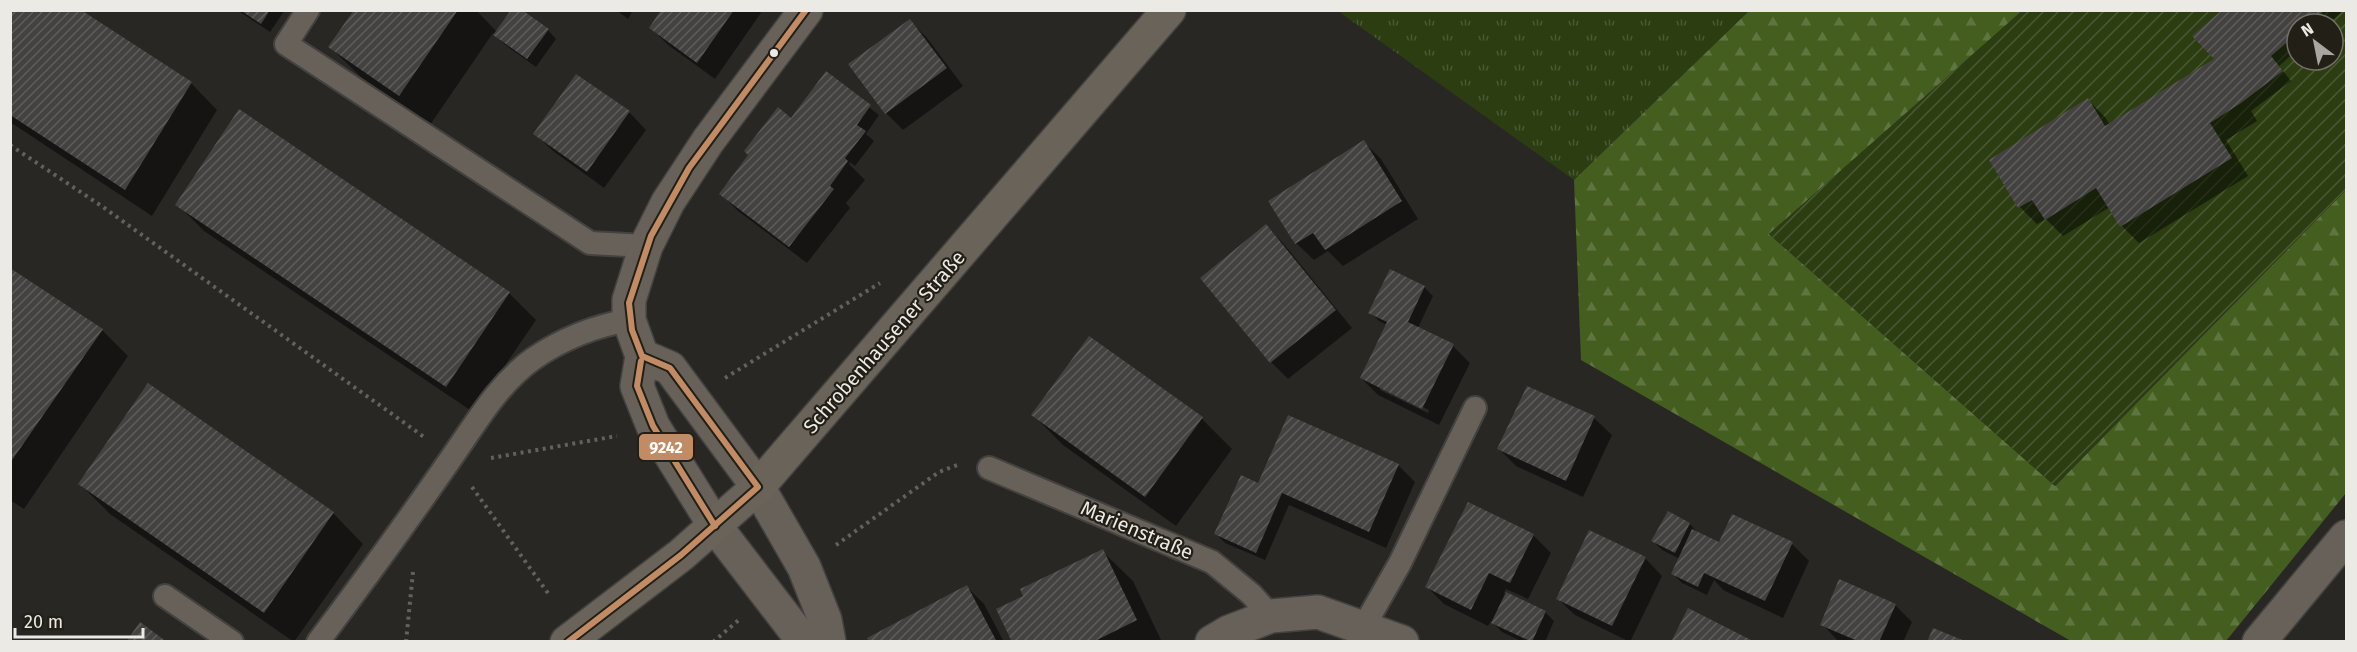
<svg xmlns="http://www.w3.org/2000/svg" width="2357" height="652" font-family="'Fira Sans',sans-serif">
  <defs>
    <pattern id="grass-tufts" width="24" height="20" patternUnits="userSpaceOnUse" patternTransform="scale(1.5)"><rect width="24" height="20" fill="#2b3d11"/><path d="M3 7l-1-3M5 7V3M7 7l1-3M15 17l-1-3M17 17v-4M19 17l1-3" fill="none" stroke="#4a5934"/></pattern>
    <pattern id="forest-firs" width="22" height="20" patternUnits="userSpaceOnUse" patternTransform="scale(1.5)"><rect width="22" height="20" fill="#445e1f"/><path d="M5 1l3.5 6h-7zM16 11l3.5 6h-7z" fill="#5f753f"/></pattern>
    <pattern id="garden-furrows" width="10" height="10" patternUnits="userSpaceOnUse" patternTransform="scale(1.5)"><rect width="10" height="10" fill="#2b3d11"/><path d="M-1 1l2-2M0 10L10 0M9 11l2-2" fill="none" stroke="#4a5934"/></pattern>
    <pattern id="building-hatch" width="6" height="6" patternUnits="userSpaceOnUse" patternTransform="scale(1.5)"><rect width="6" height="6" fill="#444240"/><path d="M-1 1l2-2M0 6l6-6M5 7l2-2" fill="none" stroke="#5f5d5b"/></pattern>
  </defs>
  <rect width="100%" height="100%" fill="#292724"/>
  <!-- grass -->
  <path fill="url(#grass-tufts)" d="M1338,11H1749L1574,180Z"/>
  <!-- forest -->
  <path fill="url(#forest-firs)" d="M1749,11H2022L1769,234L2055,486L2346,190V493L2226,641H2071L1581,360L1574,180Z"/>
  <!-- garden -->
  <path fill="url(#garden-furrows)" fill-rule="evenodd" d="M2022,11H2346V190L2055,486L1769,234ZM2297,24H2333V60H2297Z"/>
  <!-- shadow -->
  <g fill="#0007" fill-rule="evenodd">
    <path d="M10,10L191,83L217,110L152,216L10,122Z"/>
    <path d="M237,10H285L270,32Z"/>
    <path d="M355,10H476L497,32L548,30L556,39L536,67L504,44L493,33L430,125L361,77L330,47Z"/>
    <path d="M616,10H633L628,19Z"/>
    <path d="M663,10H758L761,13L715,79L668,45L651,28Z"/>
    <path d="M2225,10H2344L2328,24H2297V50L2279,66L2291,81L2251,111L2257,121L2226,140L2248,176L2139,243L2122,226L2110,207L2063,236L2046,219L2037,224L2020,207L1991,160L2088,100L2105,117L2110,125L2217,59Z"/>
    <path d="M910,21L927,38L963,86L903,130L886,113Z"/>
    <path d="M826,74L879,115L866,134L874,141L855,166L850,162L849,164L865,180L846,203L850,208L807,263L738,211L721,194L792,120Z"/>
    <path d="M240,112L509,293L536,320L473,412L204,231L177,204Z"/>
    <path d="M629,112L646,130L604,188L553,151L535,134Z"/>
    <path d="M1364,142L1381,159L1418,219L1343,266L1328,251L1314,260L1296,243L1270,202Z"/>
    <path d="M1266,226L1283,243L1352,328L1288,379L1271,362Z"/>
    <path d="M10,270L102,330L128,356L24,509L10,500Z"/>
    <path d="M1424,287L1433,296L1418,328L1453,346L1470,363L1439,425L1378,395L1361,378L1387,325L1379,321L1370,312ZM1380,386L1429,410L1428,413L1380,390Z"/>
    <path d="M1089,338L1202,419L1232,449L1176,526L1063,445L1033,415Z"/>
    <path d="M1528,388L1594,418L1612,435L1583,497L1516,466L1499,449Z"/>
    <path d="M1398,465L1415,482L1386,548L1289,505L1265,560L1225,543L1216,534L1258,485Z"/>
    <path d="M80,484L333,513L363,544L294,642L110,514Z"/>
    <path d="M1690,524L1698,533L1719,543L1792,544L1809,561L1783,618L1723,590L1714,580L1707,595L1682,583L1673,574L1680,559L1662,550L1653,541Z"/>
    <path d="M1533,535L1551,553L1528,599L1506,589L1504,593L1545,612L1554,621L1545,642H1523L1502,632L1491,621L1488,626L1444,604L1427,587Z"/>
    <path d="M1102,551L1133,581L1162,642H1013Z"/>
    <path d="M1645,558L1662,576L1630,642L1575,615L1557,598Z"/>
    <path d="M967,587L984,604L1004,642H870Z"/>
    <path d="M1895,605L1912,622L1903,642H1839L1822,624Z"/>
  </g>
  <!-- building -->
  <g fill="url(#building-hatch)">
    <path d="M10,10H81L192,82L125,190L10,115Z"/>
    <path d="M240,10H270L261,24Z"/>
    <path d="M354,10H458L399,96L328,47Z"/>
    <path d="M511,10H522L549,29L527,59L493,35Z"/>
    <path d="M661,10H734L697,63L649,28Z"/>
    <path d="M2222,10H2325L2309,24H2297V34L2271,56L2283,71L2241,103L2210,123L2232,158L2120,227L2096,188L2045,220L2032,200L2018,208L1989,160L2088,98L2105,126L2214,59L2192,36Z"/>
    <path d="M910,19L947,68L885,114L848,64Z"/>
    <path d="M826,71L871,105L857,125L866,131L845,158L848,161L830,186L834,189L789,247L719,194L748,155L744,151L778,107L791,118Z"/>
    <path d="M576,74L630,111L587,172L533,134Z"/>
    <path d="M239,109L510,292L446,387L175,205Z"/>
    <path d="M1364,140L1402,201L1325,250L1313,233L1295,244L1268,201Z"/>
    <path d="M1266,224L1336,310L1270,363L1200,278Z"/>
    <path d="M10,268L103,329L10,463Z"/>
    <path d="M1390,269L1425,286L1408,322L1454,344L1422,409L1360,378L1387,322L1368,313Z"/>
    <path d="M1089,336L1203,417L1145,497L1031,415Z"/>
    <path d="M148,383L334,512L264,613L78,484Z"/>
    <path d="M1527,386L1595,416L1566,481L1497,449Z"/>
    <path d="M1288,415L1399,464L1369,532L1282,493L1256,553L1214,534L1241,475L1258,483Z"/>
    <path d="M1468,502L1534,534L1510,583L1489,573L1471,610L1425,587Z"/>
    <path d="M1668,511L1690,523L1675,553L1651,541Z"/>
    <path d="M1732,514L1793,542L1765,601L1704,573L1698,587L1671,574L1692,529L1719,542Z"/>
    <path d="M1589,530L1646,557L1612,626L1556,599Z"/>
    <path d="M1103,549L1137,620L1093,642H1012L996,609L1023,596L1020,589Z"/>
    <path d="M1839,579L1896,604L1879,642H1860L1820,625Z"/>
    <path d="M967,585L997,642H869L867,638Z"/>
    <path d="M1506,592L1546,611L1532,642L1491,623Z"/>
    <path d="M1688,608L1755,642H1671Z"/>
    <path d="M140,622L167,642H126Z"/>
    <path d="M1933,628L1965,641V642H1927Z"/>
  </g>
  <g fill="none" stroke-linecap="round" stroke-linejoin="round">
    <defs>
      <g id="lane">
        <path d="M308,10L286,44L590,243L646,246"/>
        <path d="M989,468L1212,562L1251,594L1271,616"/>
        <path d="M165,596L232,642"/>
        <path d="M1363,628L1400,563L1475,408"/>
        <path d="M318,642C364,581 409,519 452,457C476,423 498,384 533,359C562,339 595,326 629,320"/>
      </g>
      <g id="street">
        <path d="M642,356L670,368L758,487L804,567L825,620L829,642"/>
        <path d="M804,642L715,526L653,426L637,386L642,356L629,320V300L646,246L668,202L708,141L806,10"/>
        <path d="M1212,642L1229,632L1271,616L1318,612L1402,642"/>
        <path d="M2259,642L2346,537"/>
      </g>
      <path id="secondary" d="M567,642L681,555L758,487L1169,10"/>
    </defs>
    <!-- lane casing -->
    <use href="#lane" stroke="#434240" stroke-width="26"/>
    <!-- street casing -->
    <use href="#street" stroke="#434240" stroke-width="36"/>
    <!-- secondary casing -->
    <use href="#secondary" stroke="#434240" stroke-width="36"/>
    <!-- path -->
    <g stroke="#64605a" stroke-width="4" stroke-dasharray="3 4.5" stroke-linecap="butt">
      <path d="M10,145L103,207L424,437"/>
      <path d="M725,378L880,283"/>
      <path d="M491,458L617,436"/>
      <path d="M472,487L550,596"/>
      <path d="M836,545L939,472L957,465"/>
      <path d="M406,642L413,572"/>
      <path d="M713,642L740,619"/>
    </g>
    <!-- lane -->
    <use href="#lane" stroke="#676159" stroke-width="22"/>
    <!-- street -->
    <use href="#street" stroke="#676159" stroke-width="33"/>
    <!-- secondary -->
    <use href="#secondary" stroke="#6a635a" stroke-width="33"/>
    <defs>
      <g id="bus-1">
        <path d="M641,361L637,386L653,426L715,526"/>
        <path d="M568,642L681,555L758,487L670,368L642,356L632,330L629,303L651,236L689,168L806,10"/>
      </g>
    </defs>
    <!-- bus-1 casing -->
    <use href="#bus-1" stroke="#221f17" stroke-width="10"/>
    <!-- bus-1 -->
    <use href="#bus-1" stroke="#c18c65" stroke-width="6"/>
  </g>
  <!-- markers -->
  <circle fill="#eceae5" stroke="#221f17" stroke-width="2" cx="774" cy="53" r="5"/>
  <g text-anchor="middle" stroke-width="4.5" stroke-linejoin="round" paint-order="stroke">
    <!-- street labels -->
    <g font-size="20" fill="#eceae5" stroke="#221f17">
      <text transform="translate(884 342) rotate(-49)" y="7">Schrobenhausener Straße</text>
      <text transform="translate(1137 530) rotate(23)" y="7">Marienstraße</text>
    </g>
  </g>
  <rect stroke="#221f17" stroke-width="2" x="638" y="433" width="56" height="28" rx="6" fill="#c18c65"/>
  <g font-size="16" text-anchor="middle" font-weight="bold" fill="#fff">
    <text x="666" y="453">9242</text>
  </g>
  <!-- border -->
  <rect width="2357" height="652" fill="none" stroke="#eceae5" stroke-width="24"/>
  <!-- north arrow -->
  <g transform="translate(2315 42) rotate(328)"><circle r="28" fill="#221f17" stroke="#737069" stroke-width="1.5"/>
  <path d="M0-4.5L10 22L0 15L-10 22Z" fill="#a8a6a1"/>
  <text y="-9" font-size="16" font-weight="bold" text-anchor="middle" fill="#eceae5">N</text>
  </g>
  <!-- scale -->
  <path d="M15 628v9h128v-9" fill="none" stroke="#eceae5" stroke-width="3"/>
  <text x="24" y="628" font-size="18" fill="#eceae5" stroke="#221f17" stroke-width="4.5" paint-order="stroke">20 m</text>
</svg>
